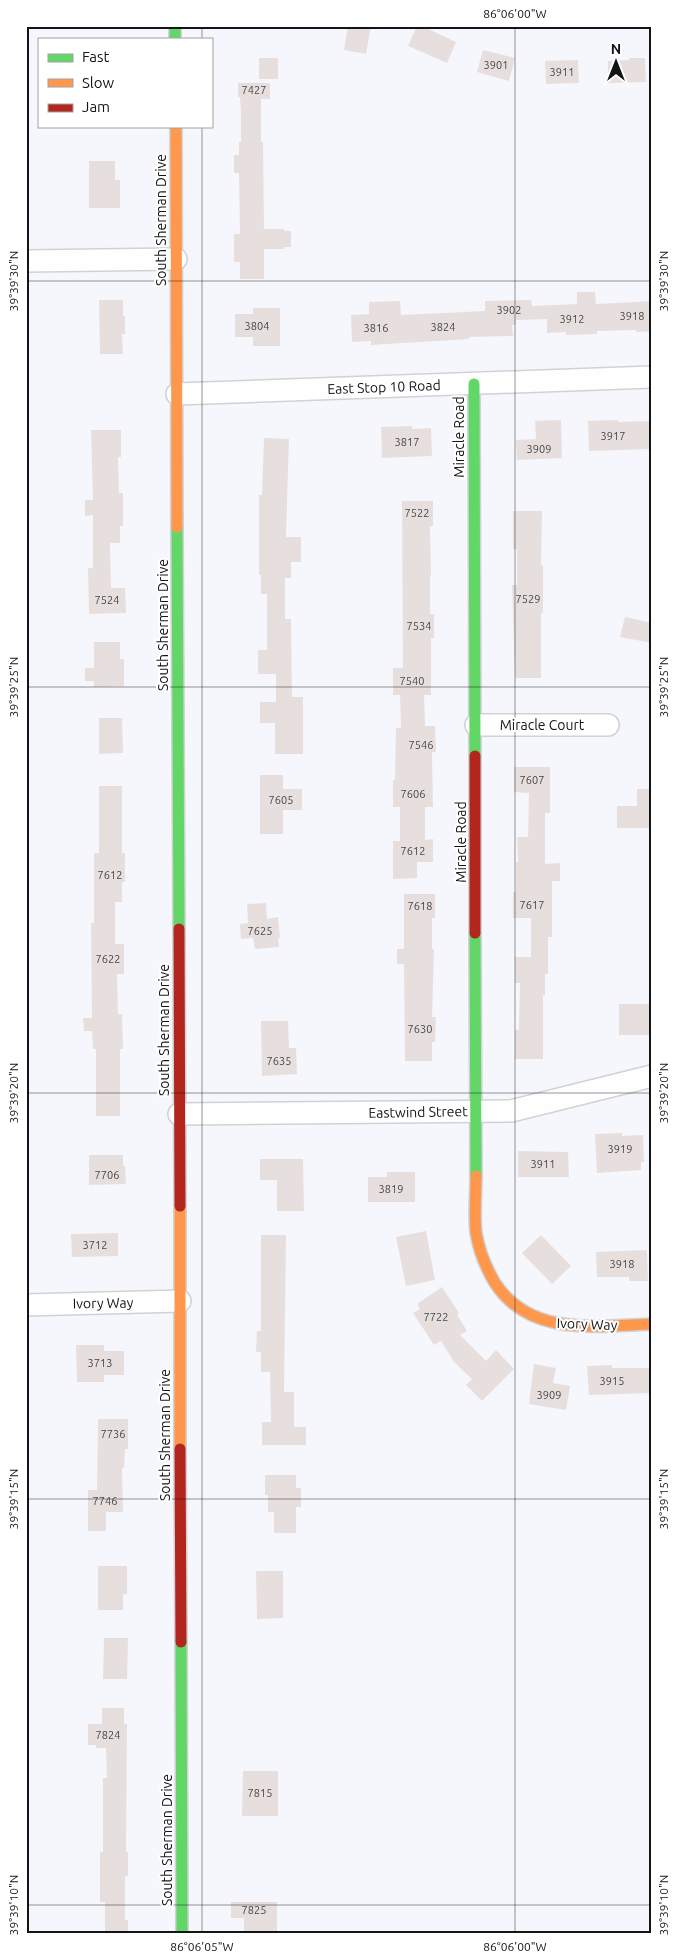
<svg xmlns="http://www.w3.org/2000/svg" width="678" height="1960" font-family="Ubuntu,sans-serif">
  <rect width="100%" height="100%" fill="#f6f7fc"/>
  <!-- building -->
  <g fill="#e7dfdd">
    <path d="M348,26H371L366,54L344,50Z"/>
    <path d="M417,26H422L456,42L447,63L408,46Z"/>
    <path d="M483,50L515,58L509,81L477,72Z"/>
    <rect x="259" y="58" width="19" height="21"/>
    <path d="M629,58H645L646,82L608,83V61L629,60Z"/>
    <path d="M578,60L579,83L546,84L545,61Z"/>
    <path d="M238,83H270V99H261V142H263L264,229H284V231H291V247H284V249H264V279H240V262H234V234H240L239,173H234V155H239V142H241V114L240,97H238Z"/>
    <path d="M89,161H115V180H120V208H89Z"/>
    <path d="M577,292H595L596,304L652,301V331L636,332V330L597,331V334L566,335V332L547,333V319L516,320V325H512L513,336L469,337V339L371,345V341L352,342L351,315L369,314V302L400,301L401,315L485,311V301L531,300L532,306L577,304Z"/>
    <path d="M99,300H123V316H125V334H122L123,354H100Z"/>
    <path d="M253,308H280V346H253V337H235V314H253Z"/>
    <path d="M561,420L562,458L517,460L516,440L536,439L535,421Z"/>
    <path d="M618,420V422L652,421V449L589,451L588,421Z"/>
    <path d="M412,426V429L431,428L432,456L382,458L381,427Z"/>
    <path d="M91,430H121V457H118L119,493H123V526H120V543H110L111,588H125L126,613L89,614L88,568H93V515L85,516V500H93Z"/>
    <path d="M264,438L289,439L286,537H301V562H291V578H285V619H291L292,697H303V754H275V723H260V702H276V674H258V650H267V594H261V575H259V495H262Z"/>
    <path d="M402,501H433V526H430L431,576H430V614H434V638H431V695H424L425,726H435L436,752H432L433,807H425V840L433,839V862H417V878L393,879V841H400V807H393V780H395L396,728H401L400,695H393V668H403Z"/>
    <path d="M513,511H542L541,565H543V613H541V678H515L512,585H517V549H513Z"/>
    <path d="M625,617L652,623V643L620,637Z"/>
    <path d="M94,642H120V659H124V686L94,687V681H85V668H94Z"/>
    <path d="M99,718H122L123,753L99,754Z"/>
    <path d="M514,767H550V813H545V864L560,863V881H552V937H548V974H545V995H543V1059H515V1030H519L520,983H515V957H531V918H513V892H516V862H518L517,837H528L529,793L514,792Z"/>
    <path d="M260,775H283V789H302V810H283V834H260Z"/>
    <path d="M99,786H122V853H125V882H122V902H115V944H124V974H117L118,1014H122L123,1049H120V1116H96V1049H93L92,1031H84L83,1018H92L91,923H94V853H99Z"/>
    <path d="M637,789H652V828H617V806H637Z"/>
    <path d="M404,894H435V918H432V949H434L432,1017H436L435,1042H432V1061H405L404,964H397V949H404Z"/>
    <path d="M266,903L267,919L278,917L280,938H278L279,947L255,949L253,938L241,939L240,924L248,923L247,904Z"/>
    <path d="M619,1004H652V1030H649V1035H619Z"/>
    <path d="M261,1021H288L289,1048H296L297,1074L262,1076Z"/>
    <path d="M622,1133V1136L643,1135L644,1162H641V1170L597,1173L595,1134Z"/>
    <path d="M518,1151L568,1152L569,1177H518Z"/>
    <path d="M89,1155H123V1166H125L126,1184L89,1185Z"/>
    <path d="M260,1159H303L304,1211H277V1180H260Z"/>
    <path d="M387,1172H415V1202H368V1177H387Z"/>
    <path d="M426,1231L435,1280L406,1286L396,1237Z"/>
    <path d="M118,1233V1256L72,1257L71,1234Z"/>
    <path d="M261,1235H286L284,1392H294V1427H306V1445H262V1422H271L270,1372H261V1352H256L257,1331H261Z"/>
    <path d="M541,1235L571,1266L552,1284L522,1253Z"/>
    <path d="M647,1250L648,1281H629V1277H597L596,1252Z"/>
    <path d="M442,1287L459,1313L457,1315L467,1331L460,1335L486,1361L496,1350L514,1369L482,1401L466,1385L472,1379L454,1362L441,1341L434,1345L413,1313L420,1309L417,1304Z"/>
    <path d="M76,1345H104V1351H124V1375H104V1382H77Z"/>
    <path d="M534,1364L556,1368L553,1383L570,1386L566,1410L529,1404Z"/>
    <path d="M612,1365V1368H652V1393L589,1395L587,1366Z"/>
    <path d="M98,1419H128V1449H125L124,1468H122L123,1512H106V1531H88V1490H97Z"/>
    <path d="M265,1475H296V1488H301V1507H296V1533H274V1512H268V1495H265Z"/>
    <path d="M98,1566H127V1594H123V1610H98Z"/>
    <path d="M256,1571H283V1618L257,1619Z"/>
    <path d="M104,1638H128L127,1679H103Z"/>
    <path d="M102,1708H124V1724H127L126,1852H128V1876H125V1920H128V1934H105V1902H100V1852H103V1778H107L106,1748H96V1745H88V1724H102Z"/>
    <path d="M243,1771H278V1816H242Z"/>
    <path d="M231,1902H277V1931H244V1918H231Z"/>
  </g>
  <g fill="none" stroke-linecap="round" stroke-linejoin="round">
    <defs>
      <g id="street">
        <path d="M26,261L176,259"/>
        <path d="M177,394L652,377"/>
        <path d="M476,725H608"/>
        <path d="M179,1114L511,1111L652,1076"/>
        <path d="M26,1305L180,1301"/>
      </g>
      <g id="fast">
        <path d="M175,26V39"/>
        <path d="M474,384L475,756"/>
        <path d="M177,527L179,929"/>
        <path d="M475,933L476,1176"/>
        <path d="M181,1642L182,1934"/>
      </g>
      <g id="slow">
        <path d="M176,126L177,527"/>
        <path d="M476,1176C476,1194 474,1214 476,1233C479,1250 486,1268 495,1283C530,1337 596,1326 652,1324"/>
        <path d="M180,1206V1449"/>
      </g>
      <g id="jam">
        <path d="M475,756V933"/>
        <path d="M179,929L180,1206"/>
        <path d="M180,1449L181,1642"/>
      </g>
    </defs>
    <!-- street casing -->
    <use href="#street" stroke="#d1d2d6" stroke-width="24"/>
    <!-- fast casing -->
    <use href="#fast" stroke="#d1d2d6" stroke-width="14"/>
    <!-- slow casing -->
    <use href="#slow" stroke="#d1d2d6" stroke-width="14"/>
    <!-- jam casing -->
    <use href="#jam" stroke="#d1d2d6" stroke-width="14"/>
    <!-- street -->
    <use href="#street" stroke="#fefeff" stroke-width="21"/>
    <!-- fast -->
    <use href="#fast" stroke="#63d668" stroke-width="11"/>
    <!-- slow -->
    <use href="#slow" stroke="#ff974d" stroke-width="11"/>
    <!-- jam -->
    <use href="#jam" stroke="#b3261e" stroke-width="11"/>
  </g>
  <!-- ticks -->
  <path fill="none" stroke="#131417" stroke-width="1" stroke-opacity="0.45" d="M202,26V39M515,26V1934M202,126V1934M26,281H652M26,687H652M26,1093H652M26,1499H652M26,1905H652"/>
  <g text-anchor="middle" stroke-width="4" stroke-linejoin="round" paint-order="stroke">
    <!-- number labels -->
    <g font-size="11" fill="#484748">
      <text x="496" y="69">3901</text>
      <text x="562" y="76">3911</text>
      <text x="254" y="94">7427</text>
      <text x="509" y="314">3902</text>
      <text x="632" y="320">3918</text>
      <text x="572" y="323">3912</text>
      <text x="257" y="330">3804</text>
      <text x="443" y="331">3824</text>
      <text x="376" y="332">3816</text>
      <text x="613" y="440">3917</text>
      <text x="407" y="446">3817</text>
      <text x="539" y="453">3909</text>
      <text x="417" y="517">7522</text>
      <text x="528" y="603">7529</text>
      <text x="107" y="604">7524</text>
      <text x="419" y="630">7534</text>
      <text x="412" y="685">7540</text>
      <text x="421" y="749">7546</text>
      <text x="532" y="784">7607</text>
      <text x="413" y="798">7606</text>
      <text x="281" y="804">7605</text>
      <text x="413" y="855">7612</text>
      <text x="110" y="879">7612</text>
      <text x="532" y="909">7617</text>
      <text x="420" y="910">7618</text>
      <text x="260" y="935">7625</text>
      <text x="108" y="963">7622</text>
      <text x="420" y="1033">7630</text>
      <text x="279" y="1065">7635</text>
      <text x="620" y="1153">3919</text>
      <text x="543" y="1168">3911</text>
      <text x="107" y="1179">7706</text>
      <text x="391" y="1193">3819</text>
      <text x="95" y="1249">3712</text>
      <text x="622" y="1268">3918</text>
      <text x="436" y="1321">7722</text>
      <text x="100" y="1367">3713</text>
      <text x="612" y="1385">3915</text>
      <text x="549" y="1399">3909</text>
      <text x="113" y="1438">7736</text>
      <text x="105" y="1505">7746</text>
      <text x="108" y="1739">7824</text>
      <text x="260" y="1797">7815</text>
      <text x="254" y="1914">7825</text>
    </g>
    <!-- street labels -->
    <g font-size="14" fill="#131417" stroke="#fff">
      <text transform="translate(161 220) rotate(-90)" y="5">South Sherman Drive</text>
      <text transform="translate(384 387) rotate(-2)" y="5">East Stop 10 Road</text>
      <text transform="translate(459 437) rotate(-90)" y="5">Miracle Road</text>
      <text transform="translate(163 625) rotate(-90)" y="5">South Sherman Drive</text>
      <text x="542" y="730">Miracle Court</text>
      <text transform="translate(461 842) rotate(-90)" y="5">Miracle Road</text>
      <text transform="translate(164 1030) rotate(-90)" y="5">South Sherman Drive</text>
      <text transform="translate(418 1112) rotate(-1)" y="5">Eastwind Street</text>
      <text transform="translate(103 1303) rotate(-1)" y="5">Ivory Way</text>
      <text transform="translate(587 1324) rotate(2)" y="5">Ivory Way</text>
      <text transform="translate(165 1435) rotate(-90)" y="5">South Sherman Drive</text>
      <text transform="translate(167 1840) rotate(-90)" y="5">South Sherman Drive</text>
    </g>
  </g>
  <!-- border -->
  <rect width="678" height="1960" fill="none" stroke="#ffffff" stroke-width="55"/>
  <!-- legend -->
  <rect x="38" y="38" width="175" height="90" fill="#ffffff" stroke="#a1a1a2"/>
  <rect x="48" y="54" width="25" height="8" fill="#63d668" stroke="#a1a1a2"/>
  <text x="82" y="62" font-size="15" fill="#131417">Fast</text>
  <rect x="48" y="79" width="25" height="8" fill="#ff974d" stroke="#a1a1a2"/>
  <text x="82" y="88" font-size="15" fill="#131417">Slow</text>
  <rect x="48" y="104" width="25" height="8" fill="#b3261e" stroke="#a1a1a2"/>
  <text x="82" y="112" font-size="15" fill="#131417">Jam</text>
  <!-- north arrow -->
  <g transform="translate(616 62)" stroke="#ffffff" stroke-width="4" paint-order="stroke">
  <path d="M0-4L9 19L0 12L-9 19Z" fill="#131417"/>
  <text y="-8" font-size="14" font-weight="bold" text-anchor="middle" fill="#131417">N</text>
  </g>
  <rect x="28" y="28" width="622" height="1904" fill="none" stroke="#131417" stroke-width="2"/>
  <g font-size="12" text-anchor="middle" fill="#131417">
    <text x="515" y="18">86°06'00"W</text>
    <text transform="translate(14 281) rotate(-90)" y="4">39°39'30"N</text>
    <text transform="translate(664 281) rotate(-90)" y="4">39°39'30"N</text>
    <text transform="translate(14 687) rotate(-90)" y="4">39°39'25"N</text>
    <text transform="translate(664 687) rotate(-90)" y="4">39°39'25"N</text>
    <text transform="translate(14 1093) rotate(-90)" y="4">39°39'20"N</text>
    <text transform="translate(664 1093) rotate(-90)" y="4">39°39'20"N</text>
    <text transform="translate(14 1499) rotate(-90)" y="4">39°39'15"N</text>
    <text transform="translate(664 1499) rotate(-90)" y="4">39°39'15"N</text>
    <text transform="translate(14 1905) rotate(-90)" y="4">39°39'10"N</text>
    <text transform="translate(664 1905) rotate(-90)" y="4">39°39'10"N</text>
    <text x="202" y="1951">86°06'05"W</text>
    <text x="515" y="1951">86°06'00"W</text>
  </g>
</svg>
